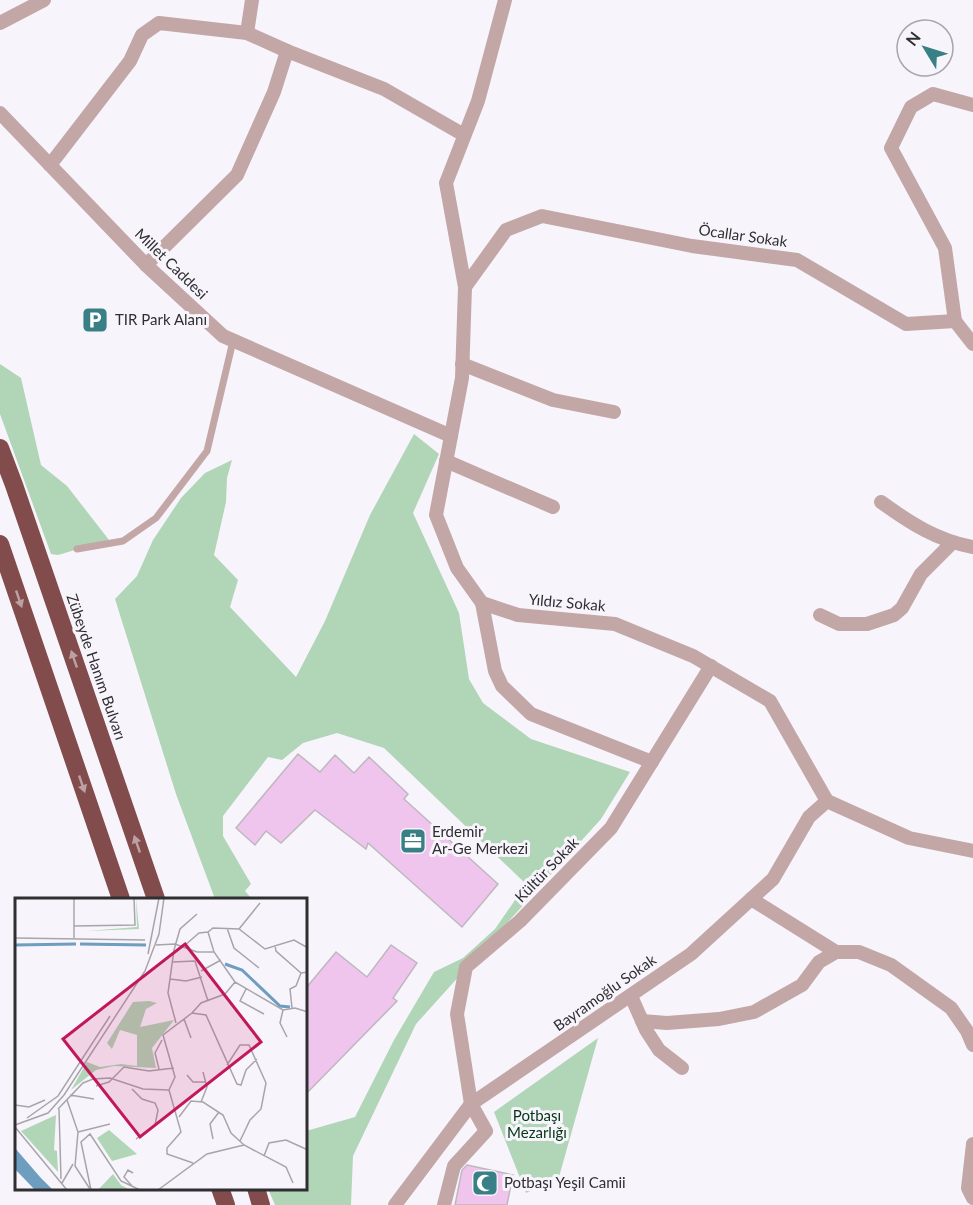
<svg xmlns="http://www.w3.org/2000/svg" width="973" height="1205" font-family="Lato,sans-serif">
  <rect width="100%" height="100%" fill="#f8f4fc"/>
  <!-- green -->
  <g fill="#b1d5b7">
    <path d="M0,364L21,378L41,465L67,486L109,540L58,555L51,554L0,414Z"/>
    <path d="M414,434L439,454L413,513L459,613L469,679L483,703L531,739L630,772L601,819L416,1024L353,1156L351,1205H275L268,1189L306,1188V1131L355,1117L394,1040L434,972L463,958L495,929L526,884L384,748L337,733L303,743L282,760L268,757L223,816V836L251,884L245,891L252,899H215L176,794L115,599L137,576L153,540L181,498L205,473L232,460L227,478L226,502L214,555L238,580L230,607L296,677L325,621L370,515Z"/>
    <path d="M598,1038L559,1177L526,1193L494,1112Z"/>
  </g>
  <!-- building -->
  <g fill="#efc4ed" stroke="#beb8be" stroke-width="1.5">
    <path d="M298,754L320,772L335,755L354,773L369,757L408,794L404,799L498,884L462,927L368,843L366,849L315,810L281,843L266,831L255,845L236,828Z"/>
    <path d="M391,945L417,963L393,998L397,1001L306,1094V988L336,952L367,977Z"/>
    <path d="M467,1165L513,1175L507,1205H455L462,1170Z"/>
  </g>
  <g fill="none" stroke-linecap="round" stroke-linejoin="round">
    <!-- lane -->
    <path stroke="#c2a7a6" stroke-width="7" d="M77,549L123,541L156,518L207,451L233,341"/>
    <!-- street -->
    <g stroke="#c2a7a6" stroke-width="14">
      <path d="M0,23L44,0"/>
      <path d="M247,33L252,0"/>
      <path d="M0,113L146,265L223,336L451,436"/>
      <path d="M50,165L130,61L142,35L159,23L247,33L287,51L384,89L464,135"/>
      <path d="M146,265L237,175L274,92L287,51"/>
      <path d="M465,287L446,183L478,101L505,0"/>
      <path d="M955,321L945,248L891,148L911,107L933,94L973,105"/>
      <path d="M955,321L973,344"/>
      <path d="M462,364L553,400L614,412"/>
      <path d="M446,461L553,507"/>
      <path d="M881,502C910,523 938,541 973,547"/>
      <path d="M482,603L495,671L502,686L531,714L652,762"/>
      <path d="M820,615L839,624H867L894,615L902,608L921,574L951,544"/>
      <path d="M827,801L770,701L693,656L615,624L518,615L482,603L457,568L436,515L462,378L465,287L506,230L542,216L692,246L797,260L906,324L955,321"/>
      <path d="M827,801L909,838L973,851"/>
      <path d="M751,899L836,952"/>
      <path d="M631,996L646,1030L659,1050L682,1068"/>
      <path d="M642,1021L667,1023L719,1019L754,1012L802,985L819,962L836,952H859L891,965L951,1008L967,1031L973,1045"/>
      <path d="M973,1144L968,1188L973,1198"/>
      <path d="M395,1205L471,1104L691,954L773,879L809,817L827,801"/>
      <path d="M444,1205L454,1166L486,1131L471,1104L457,1014L466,967L520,921L611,828L711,666"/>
    </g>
    <!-- highway -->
    <g stroke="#824c4d" stroke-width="18">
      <path d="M0,448L14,485L156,899"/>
      <path d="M0,544L121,899"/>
      <path d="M220,1188L226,1205"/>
      <path d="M256,1188L261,1205"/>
    </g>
  </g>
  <!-- one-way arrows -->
  <defs><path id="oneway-solid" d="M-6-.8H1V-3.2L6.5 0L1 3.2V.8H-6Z" transform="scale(1.5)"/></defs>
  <g fill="#bda0a4">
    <use href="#oneway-solid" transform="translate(19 599) rotate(71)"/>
    <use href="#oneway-solid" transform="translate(74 659) rotate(-109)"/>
    <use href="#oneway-solid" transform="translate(82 784) rotate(71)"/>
    <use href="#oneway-solid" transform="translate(137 844) rotate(-109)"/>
  </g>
  <!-- icons -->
  <defs>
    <symbol id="parking-square" viewBox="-11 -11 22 22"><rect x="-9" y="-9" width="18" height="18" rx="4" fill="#388085" stroke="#f8f4fc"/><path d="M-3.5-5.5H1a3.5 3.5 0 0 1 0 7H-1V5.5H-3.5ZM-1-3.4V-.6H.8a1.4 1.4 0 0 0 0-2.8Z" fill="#fff"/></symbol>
    <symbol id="office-square" viewBox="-11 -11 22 22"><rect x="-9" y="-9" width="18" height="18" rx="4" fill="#388085" stroke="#f8f4fc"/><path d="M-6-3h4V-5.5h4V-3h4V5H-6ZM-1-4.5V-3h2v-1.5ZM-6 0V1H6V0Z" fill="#fff"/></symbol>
    <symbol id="mosque-square" viewBox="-11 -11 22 22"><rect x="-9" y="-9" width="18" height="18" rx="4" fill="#388085" stroke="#f8f4fc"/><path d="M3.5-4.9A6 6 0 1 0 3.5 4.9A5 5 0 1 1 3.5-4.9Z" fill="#fff"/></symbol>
  </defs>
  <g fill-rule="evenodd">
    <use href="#parking-square" x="80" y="305" width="30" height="30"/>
    <use href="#office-square" x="398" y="826" width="30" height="30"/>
    <use href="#mosque-square" x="470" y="1168" width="30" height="30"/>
  </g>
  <g text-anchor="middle" stroke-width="6" stroke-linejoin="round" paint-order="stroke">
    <!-- street labels -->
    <g font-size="15" fill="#2f2e30" stroke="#f8f4fc">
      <text transform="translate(743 236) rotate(8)" y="5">Öcallar Sokak</text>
      <text transform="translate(171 264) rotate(44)" y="5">Millet Caddesi</text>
      <text transform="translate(567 603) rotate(5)" y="5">Yıldız Sokak</text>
      <text transform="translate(96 667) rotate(71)" y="5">Zübeyde Hanım Bulvarı</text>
      <text transform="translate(547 870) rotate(-46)" y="5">Kültür Sokak</text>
      <text transform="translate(605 993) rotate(-35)" y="5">Bayramoğlu Sokak</text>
    </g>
    <!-- poi labels -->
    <g font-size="15" fill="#2f2e30" stroke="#f8f4fc" text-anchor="start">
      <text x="115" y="325">TIR Park Alanı</text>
      <text x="432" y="837">Erdemir<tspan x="432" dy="17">Ar-Ge Merkezi</tspan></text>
      <text x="504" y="1188">Potbaşı Yeşil Camii</text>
    </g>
    <!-- park labels -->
    <g font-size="15" fill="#003815" stroke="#f8f4fc">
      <text x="537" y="1121">Potbaşı<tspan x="537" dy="17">Mezarlığı</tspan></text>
    </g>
  </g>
  <!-- overview -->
  <g transform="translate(15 898)">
    <rect width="292" height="292" fill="#f8f4fc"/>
    <path d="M121,0L124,31L72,33L122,29ZM134,103L142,105L131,111L125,129L159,122L137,150L141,170L99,168L81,172L56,192L72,164L85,169L106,166L122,168V137L105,132L97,151L92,145L118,104ZM41,217L39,252L42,253L43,274L6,233ZM94,232L122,256L97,263L82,240ZM98,276L106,287L115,292H83Z" fill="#b1d5b7"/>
    <path d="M0,250L25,279L38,292H20L0,271Z" fill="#6d9dbf"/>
    <path fill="none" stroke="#6d9dbf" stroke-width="3" d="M65,46L131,47M0,47L61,46M210,66L227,72L265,108L275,109"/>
    <path fill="none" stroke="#a8a5aa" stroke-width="1.5" d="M59,0V40M59,28L120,27L119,0M212,30L219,50L244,70M224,31L245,5M0,40L130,42M141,47L160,46L182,54H199M260,47L261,53L286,75L293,74M169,48L184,35L193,34M133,56L144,0M157,64L180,63L193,103M186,73L206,62M155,81L171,83L187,79M220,84L199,54L193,34L198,30L224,31L250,51L279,42L293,50M231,91L225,103L249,116M277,110L275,91L281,88L286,75M268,112L265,125L272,139M177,115L186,105L210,96L220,84L268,112L280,110L293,114M169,121L176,140M161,125L153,95L159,52L165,31L182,16M212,167L225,147H234L251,185L246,211L235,222L225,243M144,171L140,155L147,142M172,177L178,184H190M81,188L94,184L109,169L134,173L159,170M117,191L127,201L140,205L143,212L140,227L121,241M154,192L160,179L148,137L177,115L191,117L222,186L226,187L231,172L242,161M154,192L166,234L152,250V256L178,265M55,197L79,201M52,202L63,234L60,268L75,291M186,204L192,189L188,174M0,207L14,209L30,202M43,211L68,185L78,181L95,180L128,191L154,192M44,211L46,281M164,219L176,203L188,204L208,217L216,235L229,247L271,269L278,285M12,220L43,198L95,118M0,227L33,215L49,197L130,73L144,36L149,0M0,229L52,292M63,234L95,226M198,241L195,226L204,214M249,258L254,245L271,242L293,252M47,285L58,266M117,288L109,279L113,272L118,275M76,292L66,244L75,236L106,283L125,292M143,292L192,256L229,247"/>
    <path fill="#c2185b" fill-opacity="0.15" stroke="#c2185b" stroke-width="3" d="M170,46L246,144L125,239L48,141Z"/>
    <rect width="292" height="292" fill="none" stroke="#2f2e30" stroke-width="3"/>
  </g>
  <!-- north arrow -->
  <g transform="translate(925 48) rotate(308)"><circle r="28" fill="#f8f4fc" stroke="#a8a5aa" stroke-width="1.5"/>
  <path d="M0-4.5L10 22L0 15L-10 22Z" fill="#388085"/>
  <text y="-9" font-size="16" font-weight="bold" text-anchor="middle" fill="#2f2e30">N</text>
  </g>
</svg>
